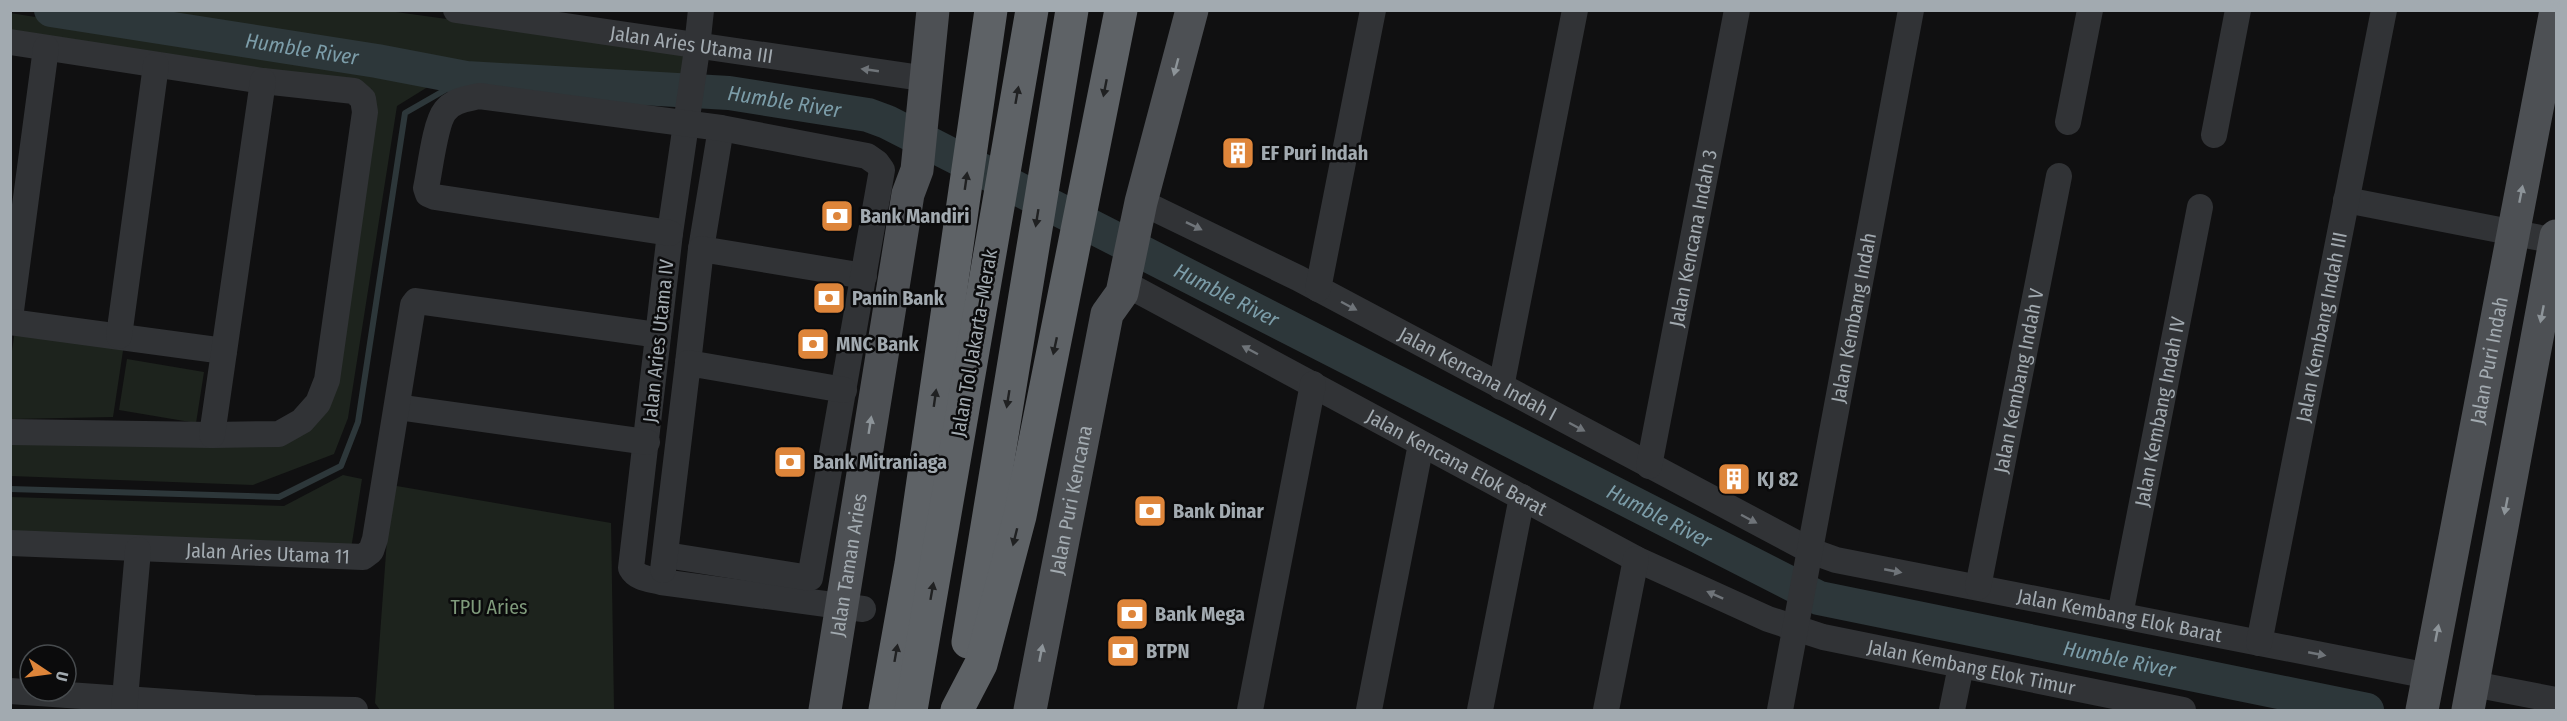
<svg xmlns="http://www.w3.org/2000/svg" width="2567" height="721" font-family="'Fira Sans Condensed',sans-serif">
  <rect width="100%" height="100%" fill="#101011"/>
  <!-- green -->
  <g fill="#1d231d">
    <path d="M83,11H389L684,52L683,83L462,70Z"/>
    <path d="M10,13L439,80L397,106L348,418L334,454L253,485L11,476V435L266,444L333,372L372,89L11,31Z"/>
    <path d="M15,330L124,344L113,417L11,419V358Z"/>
    <path d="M127,359L204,372L196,423L119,410Z"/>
    <path d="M343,475L362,479L351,549L11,534V497L284,506Z"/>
    <path d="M391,485L611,523L614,710H380L375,703Z"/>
  </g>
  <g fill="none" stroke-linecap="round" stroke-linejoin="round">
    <!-- stream -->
    <path stroke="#2d373a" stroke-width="6" d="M10,489L279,497L341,466L358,422L405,113L466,78"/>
    <!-- river -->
    <path stroke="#2d373a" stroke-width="34" id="s1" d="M51,10L377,61L466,78L729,93L868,115L887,122L1819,598L2367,710"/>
    <!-- minor -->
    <g stroke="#313336" stroke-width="26">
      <path id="s2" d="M456,10L928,79"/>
      <path d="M701,10L696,56L670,233L631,568C637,579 650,579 661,582L863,609"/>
      <path d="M10,42L263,81L354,91L363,99L365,112L327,380L318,403L302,421L279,434L212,435L10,432"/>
      <path d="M2068,122L2090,10"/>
      <path d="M2214,135L2238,10"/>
      <path d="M2346,200L2556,241"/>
      <path id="s3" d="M1141,202L1298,278L1811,551L1836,560L2429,676"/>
      <path d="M701,249L721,128"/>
      <path id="s4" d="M1124,283L1636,559L1768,619L1823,637L2183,710"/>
      <path d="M1318,289L1373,10"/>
      <path d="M10,318L46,48"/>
      <path d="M10,322L224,351"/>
      <path d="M119,336L156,65"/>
      <path d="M688,363L701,249L864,276"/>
      <path d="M1501,387L1575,10"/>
      <path d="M397,407L647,442"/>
      <path d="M212,435L263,81"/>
      <path id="s5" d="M1649,466L1737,10"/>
      <path id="s6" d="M10,543L363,557L371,551L375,539L413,305L416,301L658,335"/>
      <path d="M666,555L810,578L882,170L877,163L867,156L721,128L479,96C467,99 453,100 445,111C435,123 430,170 426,188L428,194L435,197L670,233"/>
      <path d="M663,570L688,363L844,390"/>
      <path id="s7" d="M1978,587L2059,176"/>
      <path id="s8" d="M2120,615L2200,207"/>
      <path id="s9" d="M2259,643L2384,10"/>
      <path d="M2473,684L2556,700"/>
      <path d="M10,691L254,708L355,710"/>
      <path d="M124,710L138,550"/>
      <path d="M1250,710L1313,384"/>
      <path d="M1369,710L1421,444"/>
      <path d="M1480,710L1522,497"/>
      <path d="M1606,710L1636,559"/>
      <path id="s10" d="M1780,710L1911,10"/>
      <path d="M1952,710L1961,666"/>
    </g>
    <!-- major -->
    <g stroke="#4d5054" stroke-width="33">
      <path id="s11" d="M825,710L908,194L917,170L933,10"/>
      <path id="s12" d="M1030,710L1107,314L1122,293L1141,202L1192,10"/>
      <path id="s13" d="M2422,710L2556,10"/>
      <path d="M2468,710L2556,236"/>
    </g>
    <!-- highway -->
    <g stroke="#5e6266" stroke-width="33">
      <path d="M968,642L1072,10"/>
      <path d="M885,710L911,564L991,10"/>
      <path d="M911,710L1032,10"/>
      <path d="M957,710L981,664L1020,516L1121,10"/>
    </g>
  </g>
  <!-- one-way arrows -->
  <defs><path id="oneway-solid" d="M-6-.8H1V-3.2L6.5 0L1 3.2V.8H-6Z" transform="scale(1.5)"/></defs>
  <g fill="#8d9499">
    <use href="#oneway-solid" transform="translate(1176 67) rotate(105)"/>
    <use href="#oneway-solid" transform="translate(2521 194) rotate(-79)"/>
    <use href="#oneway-solid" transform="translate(2542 314) rotate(101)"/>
    <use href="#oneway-solid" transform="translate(870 425) rotate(-81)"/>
    <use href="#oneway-solid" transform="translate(2506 506) rotate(101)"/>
    <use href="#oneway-solid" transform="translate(2437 633) rotate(-79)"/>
    <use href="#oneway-solid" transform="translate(1041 653) rotate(-79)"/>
  </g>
  <g fill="#6f7479">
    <use href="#oneway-solid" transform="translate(870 70) rotate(-172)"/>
    <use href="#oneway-solid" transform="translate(1194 226) rotate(26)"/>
    <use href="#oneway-solid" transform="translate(1349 306) rotate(28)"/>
    <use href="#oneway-solid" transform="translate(1250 350) rotate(-152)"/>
    <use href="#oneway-solid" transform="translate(1577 427) rotate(28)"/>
    <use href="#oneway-solid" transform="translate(1749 519) rotate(28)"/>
    <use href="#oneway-solid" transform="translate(1893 571) rotate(11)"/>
    <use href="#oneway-solid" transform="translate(1715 595) rotate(-156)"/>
    <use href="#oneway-solid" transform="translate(2317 654) rotate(11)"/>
  </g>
  <g fill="#202122">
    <use href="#oneway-solid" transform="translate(1105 88) rotate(101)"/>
    <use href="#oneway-solid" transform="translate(1017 95) rotate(-80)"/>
    <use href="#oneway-solid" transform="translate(966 181) rotate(-82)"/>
    <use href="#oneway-solid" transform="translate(1037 218) rotate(99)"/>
    <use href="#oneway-solid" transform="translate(1055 346) rotate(102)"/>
    <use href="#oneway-solid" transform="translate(935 398) rotate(-82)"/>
    <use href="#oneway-solid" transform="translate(1008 399) rotate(99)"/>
    <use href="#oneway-solid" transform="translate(1015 537) rotate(104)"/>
    <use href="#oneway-solid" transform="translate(932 591) rotate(-80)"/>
    <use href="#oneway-solid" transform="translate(896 653) rotate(-80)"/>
  </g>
  <!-- icons -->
  <defs>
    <symbol id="building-square" viewBox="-11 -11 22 22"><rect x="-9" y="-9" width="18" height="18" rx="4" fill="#de853a" stroke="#0b0b0c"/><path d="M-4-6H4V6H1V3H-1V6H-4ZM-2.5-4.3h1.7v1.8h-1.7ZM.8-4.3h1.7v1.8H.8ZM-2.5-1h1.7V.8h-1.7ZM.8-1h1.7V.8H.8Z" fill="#fff"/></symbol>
    <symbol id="bank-square" viewBox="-11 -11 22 22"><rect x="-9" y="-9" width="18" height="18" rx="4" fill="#de853a" stroke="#0b0b0c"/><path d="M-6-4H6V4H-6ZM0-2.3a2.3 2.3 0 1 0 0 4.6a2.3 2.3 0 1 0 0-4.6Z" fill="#fff"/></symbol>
  </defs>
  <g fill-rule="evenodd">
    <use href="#building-square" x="1219" y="134" width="38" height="38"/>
    <use href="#bank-square" x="818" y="197" width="38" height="38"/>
    <use href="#bank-square" x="810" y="279" width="38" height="38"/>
    <use href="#bank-square" x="794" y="325" width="38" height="38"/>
    <use href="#bank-square" x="771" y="443" width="38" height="38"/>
    <use href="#building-square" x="1715" y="460" width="38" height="38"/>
    <use href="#bank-square" x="1131" y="492" width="38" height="38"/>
    <use href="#bank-square" x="1113" y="595" width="38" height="38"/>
    <use href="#bank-square" x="1104" y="632" width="38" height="38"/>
  </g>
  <g text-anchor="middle" stroke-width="5" stroke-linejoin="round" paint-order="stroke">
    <!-- street labels -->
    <g font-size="20" fill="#a2aab0" stroke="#0b0b0c">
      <text dy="7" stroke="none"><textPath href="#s2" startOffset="238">Jalan Aries Utama III</textPath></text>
      <text dy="7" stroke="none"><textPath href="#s5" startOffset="232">Jalan Kencana Indah 3</textPath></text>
      <text dy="7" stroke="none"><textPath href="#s10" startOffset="399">Jalan Kembang Indah</textPath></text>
      <text dy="7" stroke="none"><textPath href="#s9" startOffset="322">Jalan Kembang Indah III</textPath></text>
      <text transform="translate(658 341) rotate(-84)" y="7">Jalan Aries Utama IV</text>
      <text transform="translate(974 343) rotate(-80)" y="7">Jalan Tol Jakarta–Merak</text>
      <text dy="7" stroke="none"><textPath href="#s13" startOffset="356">Jalan Puri Indah</textPath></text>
      <text dy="7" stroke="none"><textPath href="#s3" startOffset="378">Jalan Kencana Indah I</textPath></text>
      <text dy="7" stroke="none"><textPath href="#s7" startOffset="210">Jalan Kembang Indah V</textPath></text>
      <text dy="7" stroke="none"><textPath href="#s8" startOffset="207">Jalan Kembang Indah IV</textPath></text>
      <text dy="7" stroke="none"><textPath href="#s4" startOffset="378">Jalan Kencana Elok Barat</textPath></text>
      <text dy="7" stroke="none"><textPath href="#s12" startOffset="214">Jalan Puri Kencana</textPath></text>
      <text dy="7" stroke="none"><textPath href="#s6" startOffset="258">Jalan Aries Utama 11</textPath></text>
      <text dy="7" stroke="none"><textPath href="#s11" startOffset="147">Jalan Taman Aries</textPath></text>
      <text dy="7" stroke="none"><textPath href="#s3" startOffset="1071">Jalan Kembang Elok Barat</textPath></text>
      <text dy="7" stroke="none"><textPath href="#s4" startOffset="936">Jalan Kembang Elok Timur</textPath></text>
    </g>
    <!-- poi labels -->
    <g font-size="20" font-weight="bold" fill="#a2aab0" stroke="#0b0b0c" text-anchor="start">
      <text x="1261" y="160">EF Puri Indah</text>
      <text x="860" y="223">Bank Mandiri</text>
      <text x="852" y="305">Panin Bank</text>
      <text x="836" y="351">MNC Bank</text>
      <text x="813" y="469">Bank Mitraniaga</text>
      <text x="1757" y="486">KJ 82</text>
      <text x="1173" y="518">Bank Dinar</text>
      <text x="1155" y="621">Bank Mega</text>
      <text x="1146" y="658">BTPN</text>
    </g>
    <!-- park labels -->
    <g font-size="20" fill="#7f9a7b" stroke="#0b0b0c">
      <text x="489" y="614">TPU Aries</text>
    </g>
    <!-- water labels -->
    <g font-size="21" font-style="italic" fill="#7c9da9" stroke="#0b0b0c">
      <text dy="7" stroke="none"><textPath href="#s1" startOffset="254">Humble River</textPath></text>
      <text dy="7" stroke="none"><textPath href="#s1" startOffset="740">Humble River</textPath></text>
      <text dy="7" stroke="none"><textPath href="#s1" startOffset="1226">Humble River</textPath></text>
      <text dy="7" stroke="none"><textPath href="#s1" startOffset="1712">Humble River</textPath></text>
      <text dy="7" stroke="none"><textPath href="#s1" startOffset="2198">Humble River</textPath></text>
    </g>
  </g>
  <!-- border -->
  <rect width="2567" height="721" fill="none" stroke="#a2aab0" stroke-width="24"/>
  <!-- north arrow -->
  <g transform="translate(48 673) rotate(103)"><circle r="28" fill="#0b0b0c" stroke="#474b4e" stroke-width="1.5"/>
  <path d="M0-4.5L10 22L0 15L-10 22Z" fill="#de853a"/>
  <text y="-9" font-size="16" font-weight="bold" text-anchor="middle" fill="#a2aab0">U</text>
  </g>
</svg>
